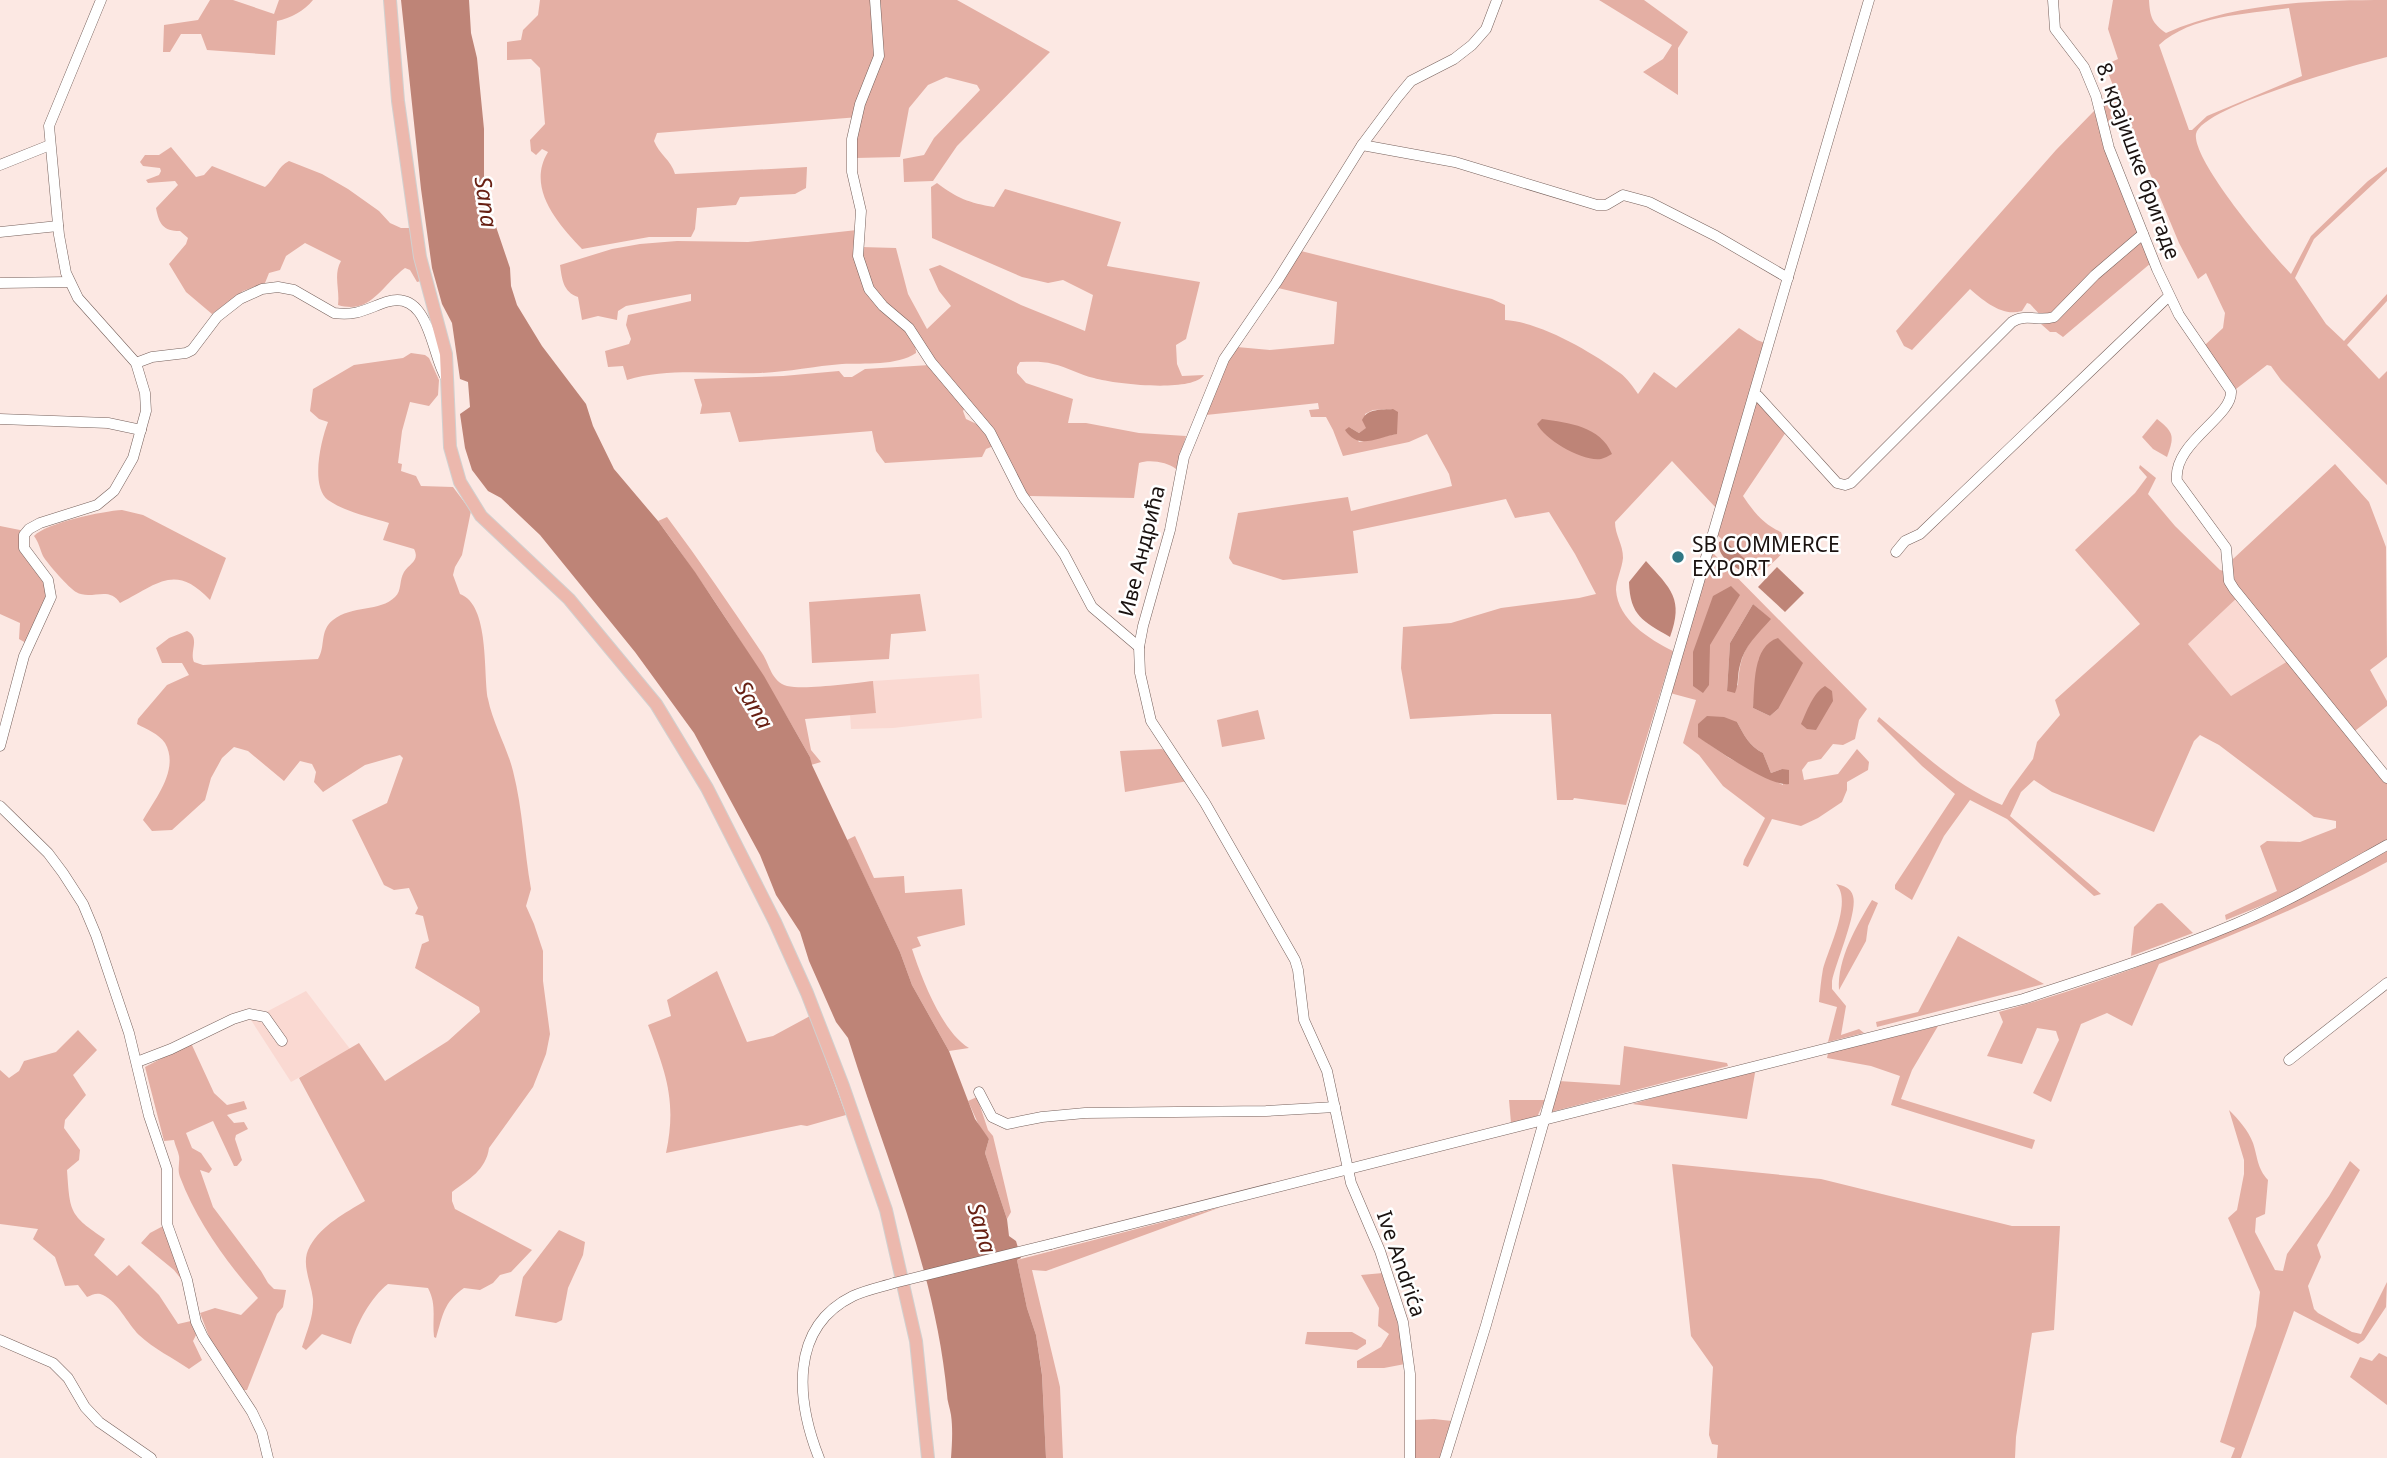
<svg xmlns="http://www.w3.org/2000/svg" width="2387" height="1458" font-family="'Noto Sans',sans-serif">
  <rect width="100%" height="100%" fill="#fce8e3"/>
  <!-- built -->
  <g fill="#fad9d2">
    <path d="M2238,597L2288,663L2231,696L2188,644Z"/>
    <path d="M979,674L982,718L893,728L851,729L850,715L876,713L873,681Z"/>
    <path d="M306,991L350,1049L291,1082L251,1020Z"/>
  </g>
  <!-- green -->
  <g fill="#e4afa4" fill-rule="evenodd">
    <path d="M210,0H233L274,14L279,0H313C304,11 291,18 277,21L275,55L207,50L201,34H181L170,52H163L164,25L198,20Z"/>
    <path d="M540,0H957L1050,52L957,146L933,181L904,182L903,159L924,155L934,138L980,90L977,85L946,77L928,85L909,108L900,157L855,158L859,117L657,133L654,141C659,154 671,160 675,174L807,167L806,188L795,194L740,197L736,205L697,208L695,229L691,237H649L582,249C558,224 526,188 548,152L542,149L536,155L531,151L530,140L545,124L540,68L531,59L507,60V42L521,40L523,30L538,15Z"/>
    <path d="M1599,0H1644L1688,32L1678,48V95L1643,72L1663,59L1672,45Z"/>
    <path d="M2113,0H2149C2150,17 2152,23 2166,33C2234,3 2313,0 2387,0V57C2358,64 2201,107 2196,134C2192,161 2271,253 2291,274L2311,236L2368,181L2387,167V171L2314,239L2295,278L2326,324L2344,341L2387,294V301L2347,345L2379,379L2387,371V485L2281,380L2271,366L2267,365L2236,389L2205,345L2223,328L2225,313L2206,273L2198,279L2179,243L2126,116L2109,128L2101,104L2116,93L2105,65L2118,59L2108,29ZM2289,8L2302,76L2207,116L2192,130H2189L2159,45C2191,15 2247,14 2289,8Z"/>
    <path d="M2094,111L2129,213L2151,263L2063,337L2056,332H2050L2041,324L2045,320L2030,304L2027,303L2022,311C2002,317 1984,301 1970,289L1912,350L1904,346L1896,331L2056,150Z"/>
    <path d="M171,147L196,177L204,175L212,166L265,187C275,179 278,166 289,161L322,174L348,189L379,211L390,223L401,228H411L421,281L417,282L410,270L405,268C382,285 371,315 338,305C340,289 333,275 341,261L305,243L286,256L280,270L269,273L265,283L243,291L212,314L186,292L169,264L186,244L188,238L180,231C163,231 159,224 156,208L178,185L175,181L148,183L146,180L159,175L161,171L160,168L143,166L140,162L145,155H159Z"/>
    <path d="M937,183C957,198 969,203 994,207L1005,189L1121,222L1107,266L1200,282L1186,339L1176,345L1177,364L1182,376L1204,375C1192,393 1114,384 1094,378C1080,375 1067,367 1053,364C1042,361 1031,362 1020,362L1017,367V373L1026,383L1073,399L1068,423H1086L1139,433L1186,436L1176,469C1168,462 1149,459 1139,463L1134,498L1029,496L1025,493L1005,453L878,297L863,262L861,247L896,248L908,294L927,329L951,306L939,291L929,269L940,265L1021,305L1085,331L1093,295L1063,280L1048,283L1022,277L932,238L931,187Z"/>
    <path d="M857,230C858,243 858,274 865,284C877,303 917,330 916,353C897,366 864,363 842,364C815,366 788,372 761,373C716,375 671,367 627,380L623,366L608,367L605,351L629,344L631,339L626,325L628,315L691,301V294L626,306L618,311L617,320L598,316L582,320L578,297C563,292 562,279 560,265L612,249L640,244L677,241L748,242Z"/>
    <path d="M1301,251L1492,299L1505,305V320C1540,322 1592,352 1620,373C1627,378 1633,387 1638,394L1654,372L1676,388L1739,328L1757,340L1765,343L1717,509L1672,461L1615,522C1615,535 1623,544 1623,558C1622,569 1616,580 1616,590C1618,620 1649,639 1673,651L1626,805L1574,798L1573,800H1557L1551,714H1494L1410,719L1401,668L1403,627L1451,623L1501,608L1579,598L1596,594L1575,554L1549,512L1515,518L1506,499L1353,531L1358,573L1283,580L1233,564L1229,558L1238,513L1348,497L1351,511L1452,486L1449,474L1427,434L1409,442L1343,456L1333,430L1326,417H1311L1309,410L1319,409L1318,403L1206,415L1228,359L1237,347L1270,350L1334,344L1337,302L1278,288ZM1392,409L1396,434L1359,442L1349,427L1359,433L1367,428L1365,414L1373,410Z"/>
    <path d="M411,353L425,355L429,358L439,380L438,395L429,406L410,402L402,431L398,463L402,464L401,471L416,476L421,486L453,487L471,511L462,555L455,567L453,575L460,594C490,605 483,673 488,699C493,724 507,747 513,771C523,810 524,850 531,889L526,906L534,924L543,951V981L550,1034L546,1054L533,1087L489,1148C486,1170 469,1179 452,1192V1201L455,1209L532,1250L511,1272L500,1275L493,1283L480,1290L464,1288C443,1303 443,1315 436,1338L434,1337C432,1318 437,1305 428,1288L388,1284C371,1297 357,1323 351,1344L322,1334L306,1350L302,1347C307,1331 314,1316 313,1299C311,1281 300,1263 310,1246C322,1225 345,1213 365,1201L299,1078L359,1043L385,1081L448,1041L480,1012L479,1007L415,968L422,944L429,941L423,916L415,914L418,908L409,888L394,890L384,885L352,820L387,803L403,758L400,755L365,765L323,792L314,782L316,772L312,764L300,761L284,781L248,751L234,747L222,758L211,778L205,800L172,830L152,831L143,820C155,799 180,769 165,743C159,734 146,729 137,724L138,719L167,685L189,675L182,663H162L156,648L169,638L187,631C201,638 189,651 194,662L203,665L318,659C326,646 319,631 333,620C352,605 380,612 395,597C402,591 399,580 404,572C410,563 420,561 414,549L383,540L389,523C370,517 345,512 328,500C310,486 321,440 328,422L319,419L310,411L313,389L354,365L403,358Z"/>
    <path d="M930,365L966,406L963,411L966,419L983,427L996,445L986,449L982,457L885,463L876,451L872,431L739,442L730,412L700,414L702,405L694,379L783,376L839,371L844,377H852L865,369Z"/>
    <path d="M1758,399L1786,432L1743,496C1753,511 1764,525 1781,532L1787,549L1766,569L1757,570L1716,534L1753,405Z"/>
    <path d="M2157,419C2175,433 2174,437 2167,457L2153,449L2142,437Z"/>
    <path d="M2335,464L2369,502L2386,547L2387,657L2370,670L2387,701V706L2347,737L2387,783V840L2278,899L2226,920L2225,915L2277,891L2260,846L2267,841L2300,842L2336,828V821L2314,817L2219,745L2200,735L2194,741L2154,832L2052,792L2034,780L2021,792L2010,816L2101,894L2094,896L2007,819L1970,800L1944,836L1912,900L1895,889V885L1955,794L1922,766L1877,721L1879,717C1919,750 1954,785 2002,805L2010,790L2033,759L2037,742L2060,715L2055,700L2140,624L2075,550L2135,493L2147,477L2139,468L2140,465L2156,478L2148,494L2175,526L2220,570L2227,572L2238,597L2188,644L2231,696L2293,658L2236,584L2233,575V559Z"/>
    <path d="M122,510L143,515L226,558L210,600C175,563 158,584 120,603C109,585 91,601 76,592C69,588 47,563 43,556C40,549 39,543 34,536C46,523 103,511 122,510Z"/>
    <path d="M667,517C700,561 731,607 762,653C770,665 771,681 787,686C806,690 853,683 873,681L876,713L805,719L811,750L821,762L811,765L810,757C764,675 714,597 658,521Z"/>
    <path d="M0,526L25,531L22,537L46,583L48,594L26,643L19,639L20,623L0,614Z"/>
    <path d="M1712,552L1867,709L1859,720L1855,739L1843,745L1833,744L1821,759L1808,762L1802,770L1804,780L1838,774L1857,749L1869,762L1868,770L1847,782V790L1842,802L1818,818L1801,826L1772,819L1748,867L1743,865L1744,860L1765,818L1723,786L1699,755L1683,743L1696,700L1670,693ZM1753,604L1770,619C1748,643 1740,651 1738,685L1727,691L1730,643ZM1759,658L1778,709L1770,716L1753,708ZM1737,722C1744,735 1749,746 1763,753L1771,773L1782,769L1783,785L1729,758L1699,737Z"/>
    <path d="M920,594L926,631L891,634L889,659L812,663L809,602Z"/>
    <path d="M1258,710L1265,739L1222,747L1217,720Z"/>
    <path d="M1162,749L1168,753L1188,781L1125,792L1120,751Z"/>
    <path d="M855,836L874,878L904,876L905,893L962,889L965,925L917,937L921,946L912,949C922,979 942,1032 969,1048L949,1051L912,985L900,952L847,840Z"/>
    <path d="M2387,851V862C2313,902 2237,934 2159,964L2132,1026L2107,1013L2081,1024L2051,1102L2033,1093L2059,1040L2056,1031L2037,1028L2022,1064L1987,1056L2003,1022L1999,1012C2135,974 2264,920 2387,851Z"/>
    <path d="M1836,884C1844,886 1851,888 1853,896C1858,912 1836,962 1832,981V989L1846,1006L1841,1035L1859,1029L1864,1033L1828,1042L1837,1007L1819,1002C1820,991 1821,980 1823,969C1828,949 1853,901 1836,884Z"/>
    <path d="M1872,900L1878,903L1868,926L1866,941L1839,990C1837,959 1857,925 1872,900Z"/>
    <path d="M2162,903L2193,933L2131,956L2134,927L2157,904Z"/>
    <path d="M1958,936L2044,984L1877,1027L1876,1022L1918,1012Z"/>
    <path d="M717,971L747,1042L773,1036L810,1016L846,1115L807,1126L801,1125L666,1153C677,1101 666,1074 648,1025L671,1016L667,1000Z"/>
    <path d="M1938,1026L1912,1070L1901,1099L2035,1140L2032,1149L1891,1105L1900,1076L1871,1066L1827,1058L1828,1053Z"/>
    <path d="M78,1030L97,1050L73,1075L86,1095L65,1120L64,1128L80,1150L79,1160L67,1170C70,1212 69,1215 105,1239L94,1255L117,1276L129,1265L159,1295L178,1324L191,1321L196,1335L193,1341L202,1360L189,1369C173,1358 154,1349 139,1335C127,1323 118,1302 103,1295C97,1292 92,1295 87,1297L78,1285L65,1286L55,1257L33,1239L38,1229L0,1224V1070L9,1078L19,1071L24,1061L56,1052Z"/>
    <path d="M191,1043L214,1093L227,1105L244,1101L247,1109L227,1115L234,1123L244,1122L248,1129L236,1135L235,1139L242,1160L237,1166H234L213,1121L186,1133L192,1148L201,1153L212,1169L209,1173L200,1170L213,1207L261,1271L268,1283L274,1289L286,1290L283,1307L277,1314L247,1390H243L210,1339L200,1313L215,1308L241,1315L258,1298C227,1263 197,1222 180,1177C177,1169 180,1163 179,1156C178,1151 175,1145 174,1140L164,1141L145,1067Z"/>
    <path d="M1624,1046L1727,1063L1728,1066L1551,1112L1559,1081L1620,1085Z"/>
    <path d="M1751,1070L1755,1073L1747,1119L1632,1104Z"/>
    <path d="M977,1097L988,1130L993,1136L1011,1212L1007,1219L985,1153L989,1139L981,1130L968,1101Z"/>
    <path d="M1509,1100H1545L1537,1117L1511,1123Z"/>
    <path d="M2229,1110C2239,1120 2248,1130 2253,1143C2258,1158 2257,1168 2268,1180L2265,1214L2256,1218L2255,1232L2275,1270L2283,1271L2287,1254L2329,1196L2350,1161L2360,1170L2317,1245L2321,1257L2308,1286L2314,1309L2318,1313L2352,1332L2361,1334L2387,1282L2386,1307L2364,1340L2358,1344L2294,1311L2241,1458H2231L2235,1448L2220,1442L2256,1326L2260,1292L2228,1218L2237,1210L2244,1174V1160Z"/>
    <path d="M1672,1164L1821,1179L2012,1226H2060L2054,1330L2032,1333L2016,1437L2015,1458H1717L1718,1445L1712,1444L1709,1435L1713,1367L1691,1336Z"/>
    <path d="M1221,1207L1046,1271L1032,1270L1060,1387L1063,1458H1046L1042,1374L1036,1335L1027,1308L1017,1260Z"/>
    <path d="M165,1225L184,1278L182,1280L174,1270L141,1243L150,1233Z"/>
    <path d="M559,1230L585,1242L583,1255L568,1288L562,1320L556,1323L515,1316L523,1277Z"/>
    <path d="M1383,1273L1396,1314L1405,1364L1384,1368H1357V1361L1381,1347L1389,1334L1378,1326L1379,1308L1361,1275Z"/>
    <path d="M1307,1332H1352L1366,1340V1344L1357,1350L1305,1344Z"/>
    <path d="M2379,1353L2387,1357V1405L2350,1377L2360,1357L2372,1361Z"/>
    <path d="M1434,1419L1452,1421L1441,1458H1414L1415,1420Z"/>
  </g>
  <!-- water -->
  <g fill="#be8477">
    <path d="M401,0H469L471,33L477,58L484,129V181L489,206L510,268L511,286L517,305L542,346L586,404L593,426L614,469L658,521L695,572L764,676L810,757L812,765L900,952L912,985L949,1051L975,1119L989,1139L985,1153L1007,1219L1009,1236L1016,1241L1021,1258L1017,1260L1027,1308L1036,1335L1042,1375L1046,1458H951C952,1444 953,1429 951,1415C950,1408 947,1401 947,1394C935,1268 885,1157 848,1038L836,1022L809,961L800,932L776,895L760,855L694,733L635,652L540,535L501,498L488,491L472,470L465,448L460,414L470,407L468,382L460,379L452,323L442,304L432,268L421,189Z"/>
    <path d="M1393,409L1398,412L1397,434C1376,438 1358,450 1345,430L1349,427L1359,433L1366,428L1362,420C1368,408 1381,410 1393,409Z"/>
    <path d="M1542,419C1569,423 1600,426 1612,454C1608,456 1605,458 1601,459C1583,462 1545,440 1537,424Z"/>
    <path d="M1724,540L1757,570L1753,576H1749C1736,567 1717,559 1719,542Z"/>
    <path d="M1646,561C1671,589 1684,599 1670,637C1643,621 1630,616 1629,582Z"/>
    <path d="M1777,567L1804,593L1785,612L1758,587Z"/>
    <path d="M1731,586L1740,595L1710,645L1709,685L1703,693L1693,686V652L1713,596Z"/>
    <path d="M1753,604L1771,619C1758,634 1744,646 1740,665C1737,675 1739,684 1735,693L1727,691L1730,643Z"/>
    <path d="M1778,638L1803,663L1778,709L1770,716L1753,708C1755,686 1752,646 1778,638Z"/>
    <path d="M1825,686L1832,691L1833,701L1816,730L1807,729L1801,724C1807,711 1813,693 1825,686Z"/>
    <path d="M1707,716L1724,717L1737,722C1744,735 1749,746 1763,753L1771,773L1782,769L1789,770V784C1772,788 1714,748 1698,737V724Z"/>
  </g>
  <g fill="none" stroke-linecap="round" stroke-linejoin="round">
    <defs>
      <g id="minor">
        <path d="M875,0L879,56L860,104L852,139V172L861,211L858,256L869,289L883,306L909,328L931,362L990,432L1022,495L1064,554L1092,607L1139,647"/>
        <path d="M2053,0L2055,29L2084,67L2096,96L2109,148L2157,269L2179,315L2231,391C2233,417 2172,443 2177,481L2226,548L2229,581L2234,589L2387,778"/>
        <path d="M1362,145L1455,162L1597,205H1606L1623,195L1649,202L1716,236L1788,278"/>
        <path d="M0,165L50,145"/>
        <path d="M0,232L58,226"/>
        <path d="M0,283L69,282"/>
        <path d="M136,363L152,357L186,353L192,350L217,317L240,299L262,289L278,287L294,290L334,313C357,316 366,309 386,302C430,288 431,355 446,378"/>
        <path d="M1754,395L1758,396L1837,483L1845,485L1851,483L2012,322C2026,313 2039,322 2054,317L2095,275L2143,234"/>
        <path d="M0,419L108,423L141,430"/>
        <path d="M1896,552L1905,541L1920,534L2169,296"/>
        <path d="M0,746L24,656L51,597L48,580L24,548V535L29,529L40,523L97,505L114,491L133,458L146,411L145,393L136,363L78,298L66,273L59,235L49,126L101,0"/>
        <path d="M0,806L48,853L63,873L83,904L96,935L129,1033L149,1116L167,1169V1224L187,1280L196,1322L203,1337L252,1412L262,1433L268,1458"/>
        <path d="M2289,1060L2387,983"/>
        <path d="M137,1062L171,1049L233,1019L249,1014L265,1017L282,1041"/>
        <path d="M979,1092L992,1117L1007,1124L1042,1117L1085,1113L1266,1111L1335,1107"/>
        <path d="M1051,1244L2023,999C2094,976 2166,953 2235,924C2288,902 2337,873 2387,845"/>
        <path d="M0,1340L53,1363L68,1378L85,1407L99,1422L151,1458"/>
        <path d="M819,1458C797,1402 788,1328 853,1296C866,1290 881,1287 894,1283"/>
        <path d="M1410,1458V1374L1403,1322L1380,1251L1351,1183L1327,1071L1304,1020L1298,970L1295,960L1205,803L1151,721L1140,673L1139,647L1143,626L1170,530L1184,457L1224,359L1276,283L1362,145L1397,98L1411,81L1454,59L1472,45L1486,29L1497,0"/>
        <path d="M1445,1458L1486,1325L1643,773L1869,0"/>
      </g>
      <path id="major" d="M390,0L398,101L420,257L446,354L450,447L460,482L481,516L569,599L656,704L707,788L775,922L807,993L843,1086L886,1210L916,1341L928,1458"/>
    </defs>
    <!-- minor casing -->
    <use href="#minor" stroke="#76615c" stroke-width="11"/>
    <!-- major casing -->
    <use href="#major" stroke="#d1d0cf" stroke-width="14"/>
    <!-- minor -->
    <use href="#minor" stroke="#fff" stroke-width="10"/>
    <!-- major -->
    <use href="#major" stroke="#ecb8ad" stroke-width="12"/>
    <defs>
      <path id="minor-bridge" d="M894,1283L1051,1244"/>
    </defs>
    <!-- minor-bridge casing -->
    <use href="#minor-bridge" stroke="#76615c" stroke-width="11" stroke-linecap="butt"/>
    <!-- minor-bridge -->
    <use href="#minor-bridge" stroke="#fff" stroke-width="10"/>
  </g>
  <!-- markers -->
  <circle fill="#317784" stroke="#fff" stroke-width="2.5" cx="1678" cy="557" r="7"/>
  <g text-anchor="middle" stroke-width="5" stroke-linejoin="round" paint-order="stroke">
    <!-- street labels -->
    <g font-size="21" fill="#1a1210" stroke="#fff">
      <text transform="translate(2138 161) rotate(70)" y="7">8. крајишке бригаде</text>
      <text transform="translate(1142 551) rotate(-76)" y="7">Иве Андрића</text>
      <text transform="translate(1401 1264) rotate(71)" y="7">Ive Andrića</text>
    </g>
    <!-- poi labels -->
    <g font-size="21" fill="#1a1210" stroke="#fff" text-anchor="start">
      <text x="1692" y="552">SB COMMERCE<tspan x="1692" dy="24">EXPORT</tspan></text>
    </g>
    <!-- water labels -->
    <g font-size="23" font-style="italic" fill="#671f12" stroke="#fff">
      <text transform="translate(486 202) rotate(82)" y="8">Sana</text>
      <text transform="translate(754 705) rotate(59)" y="8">Sana</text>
      <text transform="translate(982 1228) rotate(74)" y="8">Sana</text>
    </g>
  </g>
</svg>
